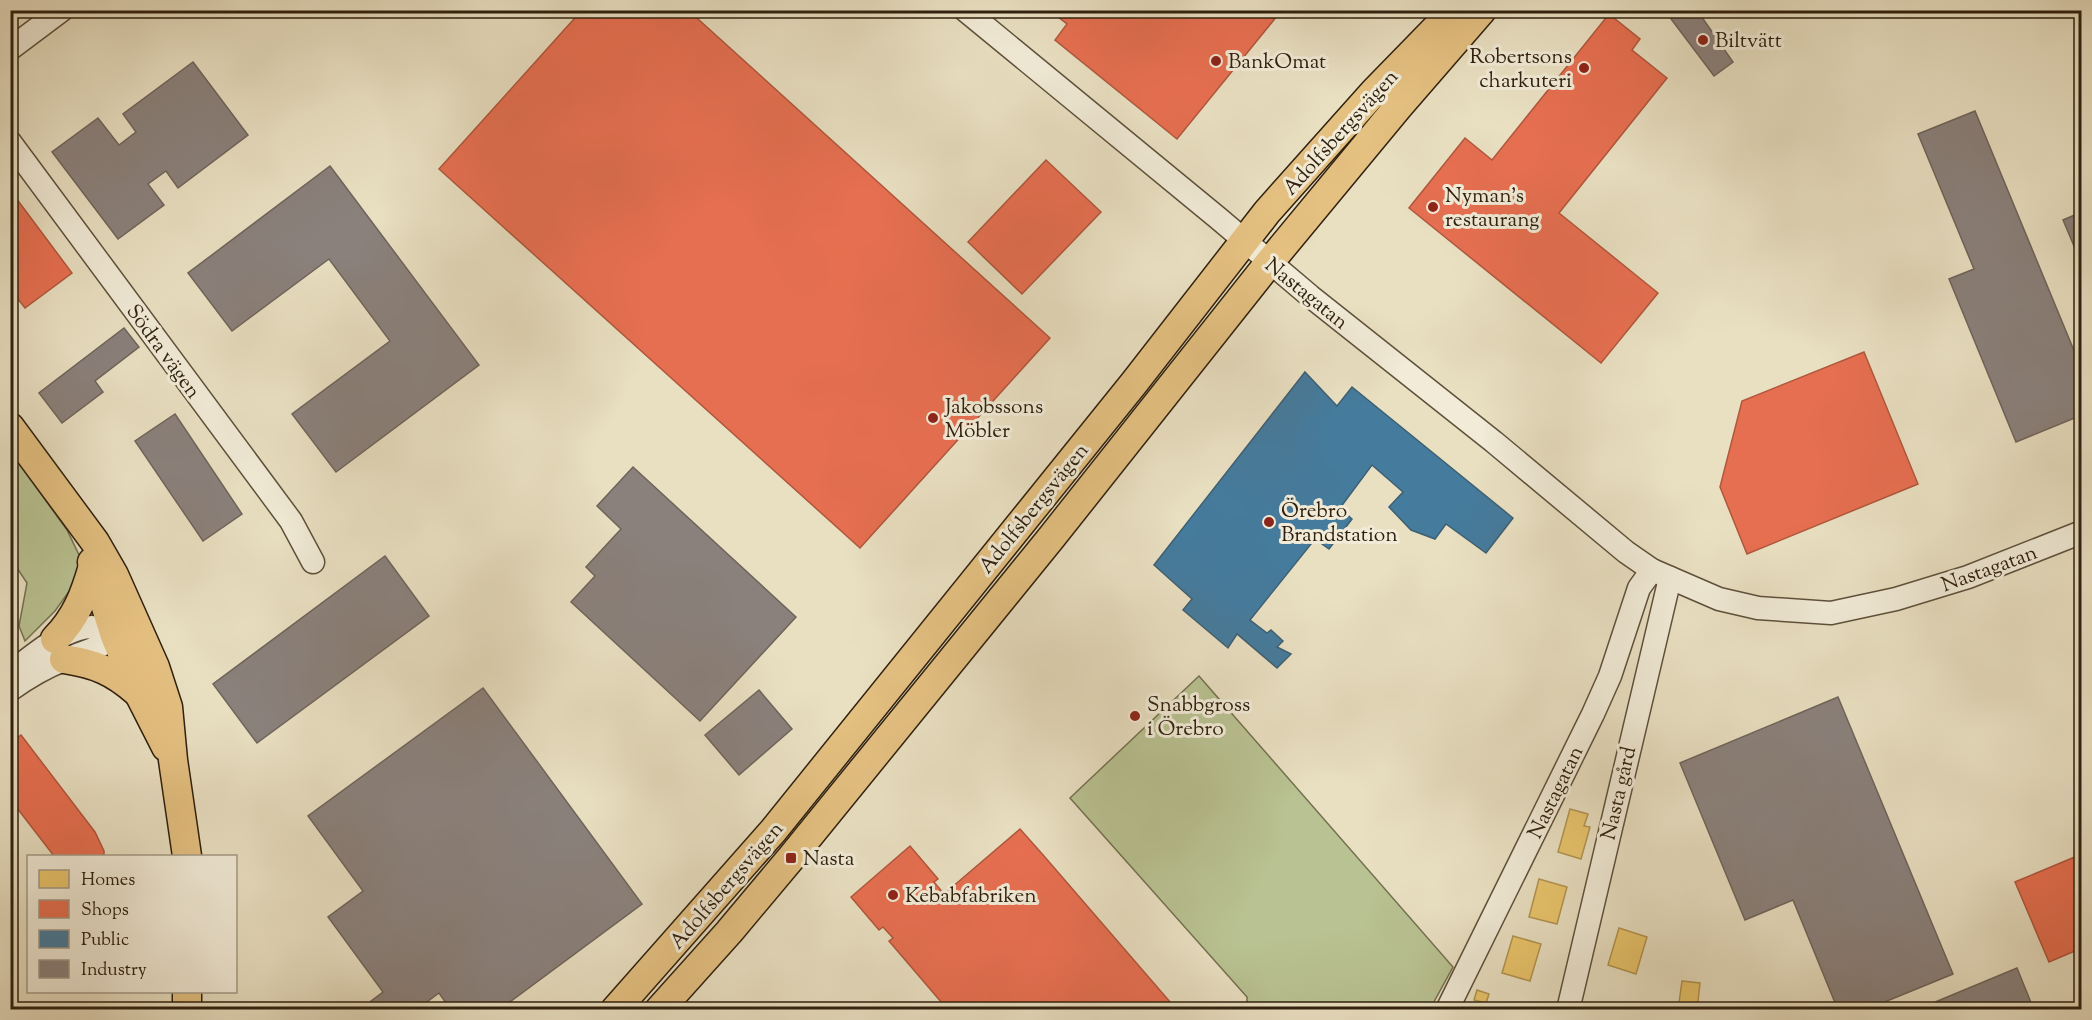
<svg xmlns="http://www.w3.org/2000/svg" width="2092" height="1020" font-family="'Sorts Mill Goudy',serif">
  <rect width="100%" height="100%" fill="#e9e0c2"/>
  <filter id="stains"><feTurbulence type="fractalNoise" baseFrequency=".00333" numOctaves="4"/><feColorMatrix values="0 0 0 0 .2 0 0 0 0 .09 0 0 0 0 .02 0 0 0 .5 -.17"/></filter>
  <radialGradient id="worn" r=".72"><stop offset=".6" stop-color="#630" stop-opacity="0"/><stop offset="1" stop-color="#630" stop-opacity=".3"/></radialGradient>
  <!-- green -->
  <g fill="#b9c292" stroke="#747150" stroke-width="1.5">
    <path d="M10,451L67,530L80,557L78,579L55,611L25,641L19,626L27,583L11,559Z"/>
    <path d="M1199,676L1453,967L1430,1009H1247V997L1070,798Z"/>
  </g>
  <!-- homes -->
  <g fill="#e9c46a" stroke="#b1934e" stroke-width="1.5">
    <path d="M1570,809L1588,814L1584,826L1590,827L1581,859L1558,852Z"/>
    <path d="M1539,879L1567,887L1557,924L1529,917Z"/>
    <path d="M1619,928L1647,937L1636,974L1608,965Z"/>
    <path d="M1513,936L1541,944L1530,981L1502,973Z"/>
    <path d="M1682,981L1700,983L1697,1010H1678Z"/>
    <path d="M1477,990L1489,994L1486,1003L1474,1000Z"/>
  </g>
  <!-- shops -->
  <g fill="#e76f51" stroke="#b0573d" stroke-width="1.5">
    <path d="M582,10H688L1050,338L860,548L439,169Z"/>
    <path d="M1049,10H1282L1177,139L1055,40L1067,24Z"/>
    <path d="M1609,14L1640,39L1632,50L1667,78L1559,213L1658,293L1601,363L1409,208L1465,138L1492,160Z"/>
    <path d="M1046,160L1101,212L1022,294L968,242Z"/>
    <path d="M10,190L72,273L25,308L10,289Z"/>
    <path d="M1864,352L1918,484L1747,554L1720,487L1742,401Z"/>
    <path d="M21,735L95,832L104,851V856H54L10,799V743Z"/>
    <path d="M1020,829L1044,856L1177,1010H948L889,941L893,938L883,927L879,930L851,897L910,846L938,879L934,882L944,894Z"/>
    <path d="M2082,854V948L2049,962L2015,882Z"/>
  </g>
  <!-- public -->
  <path fill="#457b9d" stroke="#3e6072" stroke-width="1.5" d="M1305,372L1337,406L1352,387L1513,518L1486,553L1446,524L1435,539L1411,530L1389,507L1403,492L1372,465L1340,508L1352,519L1329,549L1315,539L1250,620L1267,633L1271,630L1283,641L1277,647L1291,654L1277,668L1237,634L1228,648L1183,610L1192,599L1154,565Z"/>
  <!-- industry -->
  <g fill="#8a817c" stroke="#6f645b" stroke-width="1.5">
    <path d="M1683,10H1697L1733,62L1714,76L1671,19Z"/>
    <path d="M193,62L248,135L178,188L166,171L148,184L164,205L118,239L52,152L98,118L119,145L136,132L123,114Z"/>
    <path d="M1975,111L2082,370V415L2016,442L1949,279L1974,269L1918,134Z"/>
    <path d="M330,166L479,365L336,472L292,414L390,341L329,259L232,331L188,273Z"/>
    <path d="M2082,212V265L2063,220Z"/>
    <path d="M124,328L139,347L95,381L103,392L62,423L39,393Z"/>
    <path d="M175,414L242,514L203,541L135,441Z"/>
    <path d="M633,467L796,617L700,721L571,602L595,576L586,567L621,529L597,506Z"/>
    <path d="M385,556L429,616L257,743L213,684Z"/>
    <path d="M483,688L642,904L499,1010H451L439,993L416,1010H359L383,992L328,917L363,891L308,816Z"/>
    <path d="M759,690L792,729L739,775L705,735Z"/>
    <path d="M1838,697L1953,974L1865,1010H1838L1793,900L1745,920L1680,763Z"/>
    <path d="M2017,968L2034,1010H1916Z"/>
  </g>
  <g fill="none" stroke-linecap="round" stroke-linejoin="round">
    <defs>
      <g id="minor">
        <path d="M965,10L1218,218L1310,296L1494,442L1626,552L1652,570L1719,599L1758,608L1831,613L1896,599L1968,577L2082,532"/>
        <path d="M10,49L62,10"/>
        <path d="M10,142L291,521L313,562"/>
        <path d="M10,673C32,657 73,618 103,629C107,630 111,633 115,636C100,649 82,652 64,660C45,667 27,678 10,690"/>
        <path d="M1447,1010L1593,714L1610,676L1639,588L1652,570"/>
        <path d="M1568,1010L1670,578"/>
      </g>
      <g id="major">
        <path d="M10,427L95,542L114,575L155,667L168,707L173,760L187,856"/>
        <path d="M92,562L115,636L138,692L166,747"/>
        <path d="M55,639C76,618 85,594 93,566"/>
        <path d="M64,659C96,664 113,671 137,692"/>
        <path d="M187,1010V992"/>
        <path d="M615,1010L773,831L1134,383L1267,212L1374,92L1454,10"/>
        <path d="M659,1010L729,932L791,858L1051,538L1269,263L1398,107L1482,10"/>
      </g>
    </defs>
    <!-- minor casing -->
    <use href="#minor" stroke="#5e503b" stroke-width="25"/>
    <!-- major casing -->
    <use href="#major" stroke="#2f200e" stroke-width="31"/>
    <!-- minor -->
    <use href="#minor" stroke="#f1ebd7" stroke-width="22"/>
    <!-- major -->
    <use href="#major" stroke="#e4c081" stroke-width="28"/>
  </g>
  <!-- markers -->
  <g fill="#8f2418" stroke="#f1ebd7" stroke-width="2">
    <circle cx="1703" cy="40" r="6"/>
    <circle cx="1216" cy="61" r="6"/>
    <circle cx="1584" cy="68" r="6"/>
    <circle cx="1433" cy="207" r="6"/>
    <circle cx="933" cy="418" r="6"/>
    <circle cx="1269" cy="522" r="6"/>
    <circle cx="1135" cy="716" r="6"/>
    <rect x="785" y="852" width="12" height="12" rx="3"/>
    <circle cx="893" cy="895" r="6"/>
  </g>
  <g text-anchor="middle" stroke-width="6" stroke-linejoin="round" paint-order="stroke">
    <!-- poi labels -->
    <g font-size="21" fill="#2f200e" stroke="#f1ebd7" text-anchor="start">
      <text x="1715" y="47">Biltvätt</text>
      <text x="1572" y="63" text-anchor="end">Robertsons<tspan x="1572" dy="24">charkuteri</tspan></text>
      <text x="1228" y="68">BankOmat</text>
      <text x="1445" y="202">Nyman's<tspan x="1445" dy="24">restaurang</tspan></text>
      <text x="945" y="413">Jakobssons<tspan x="945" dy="24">Möbler</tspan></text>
      <text x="1281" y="517">Örebro<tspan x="1281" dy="24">Brandstation</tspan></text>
      <text x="1147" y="711">Snabbgross<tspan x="1147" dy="24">i Örebro</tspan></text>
      <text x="803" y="865">Nasta</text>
      <text x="905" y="902">Kebabfabriken</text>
    </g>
    <!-- street labels -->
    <g font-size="21" fill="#2f200e" stroke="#f1ebd7">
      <text transform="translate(1340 132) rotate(-48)" y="7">Adolfsbergsvägen</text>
      <text transform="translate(1307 293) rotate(39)" y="7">Nastagatan</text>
      <text transform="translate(164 351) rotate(54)" y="7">Södra vägen</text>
      <text transform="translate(1033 508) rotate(-51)" y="7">Adolfsbergsvägen</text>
      <text transform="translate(1989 568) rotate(-20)" y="7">Nastagatan</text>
      <text transform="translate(1555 792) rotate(-64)" y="7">Nastagatan</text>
      <text transform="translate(1618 793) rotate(-77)" y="7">Nasta gård</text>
      <text transform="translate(726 885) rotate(-49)" y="7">Adolfsbergsvägen</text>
    </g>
  </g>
  <!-- margin -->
  <rect width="2092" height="1020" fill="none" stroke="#e9e0c2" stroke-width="36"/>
  <rect x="12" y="12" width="2068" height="996" fill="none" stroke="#2f200e" stroke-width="3"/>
  <rect x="18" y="18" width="2056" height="984" fill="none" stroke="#2f200e" stroke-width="1.5"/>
  <!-- legend -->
  <rect x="27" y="855" width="210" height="138" fill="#f1ebd7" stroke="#a39a87" stroke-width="1.5"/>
  <rect x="39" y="870" width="30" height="18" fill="#e9c46a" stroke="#a39a87" stroke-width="1.5"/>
  <text x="81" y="885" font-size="18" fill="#2f200e">Homes</text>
  <rect x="39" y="900" width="30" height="18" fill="#e76f51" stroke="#a39a87" stroke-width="1.5"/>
  <text x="81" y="915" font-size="18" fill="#2f200e">Shops</text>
  <rect x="39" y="930" width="30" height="18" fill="#457b9d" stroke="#a39a87" stroke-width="1.5"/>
  <text x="81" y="945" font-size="18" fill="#2f200e">Public</text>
  <rect x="39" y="960" width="30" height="18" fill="#8a817c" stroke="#a39a87" stroke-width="1.5"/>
  <text x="81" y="975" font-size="18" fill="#2f200e">Industry</text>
  <rect width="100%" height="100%" filter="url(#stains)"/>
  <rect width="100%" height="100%" fill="url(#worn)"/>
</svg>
